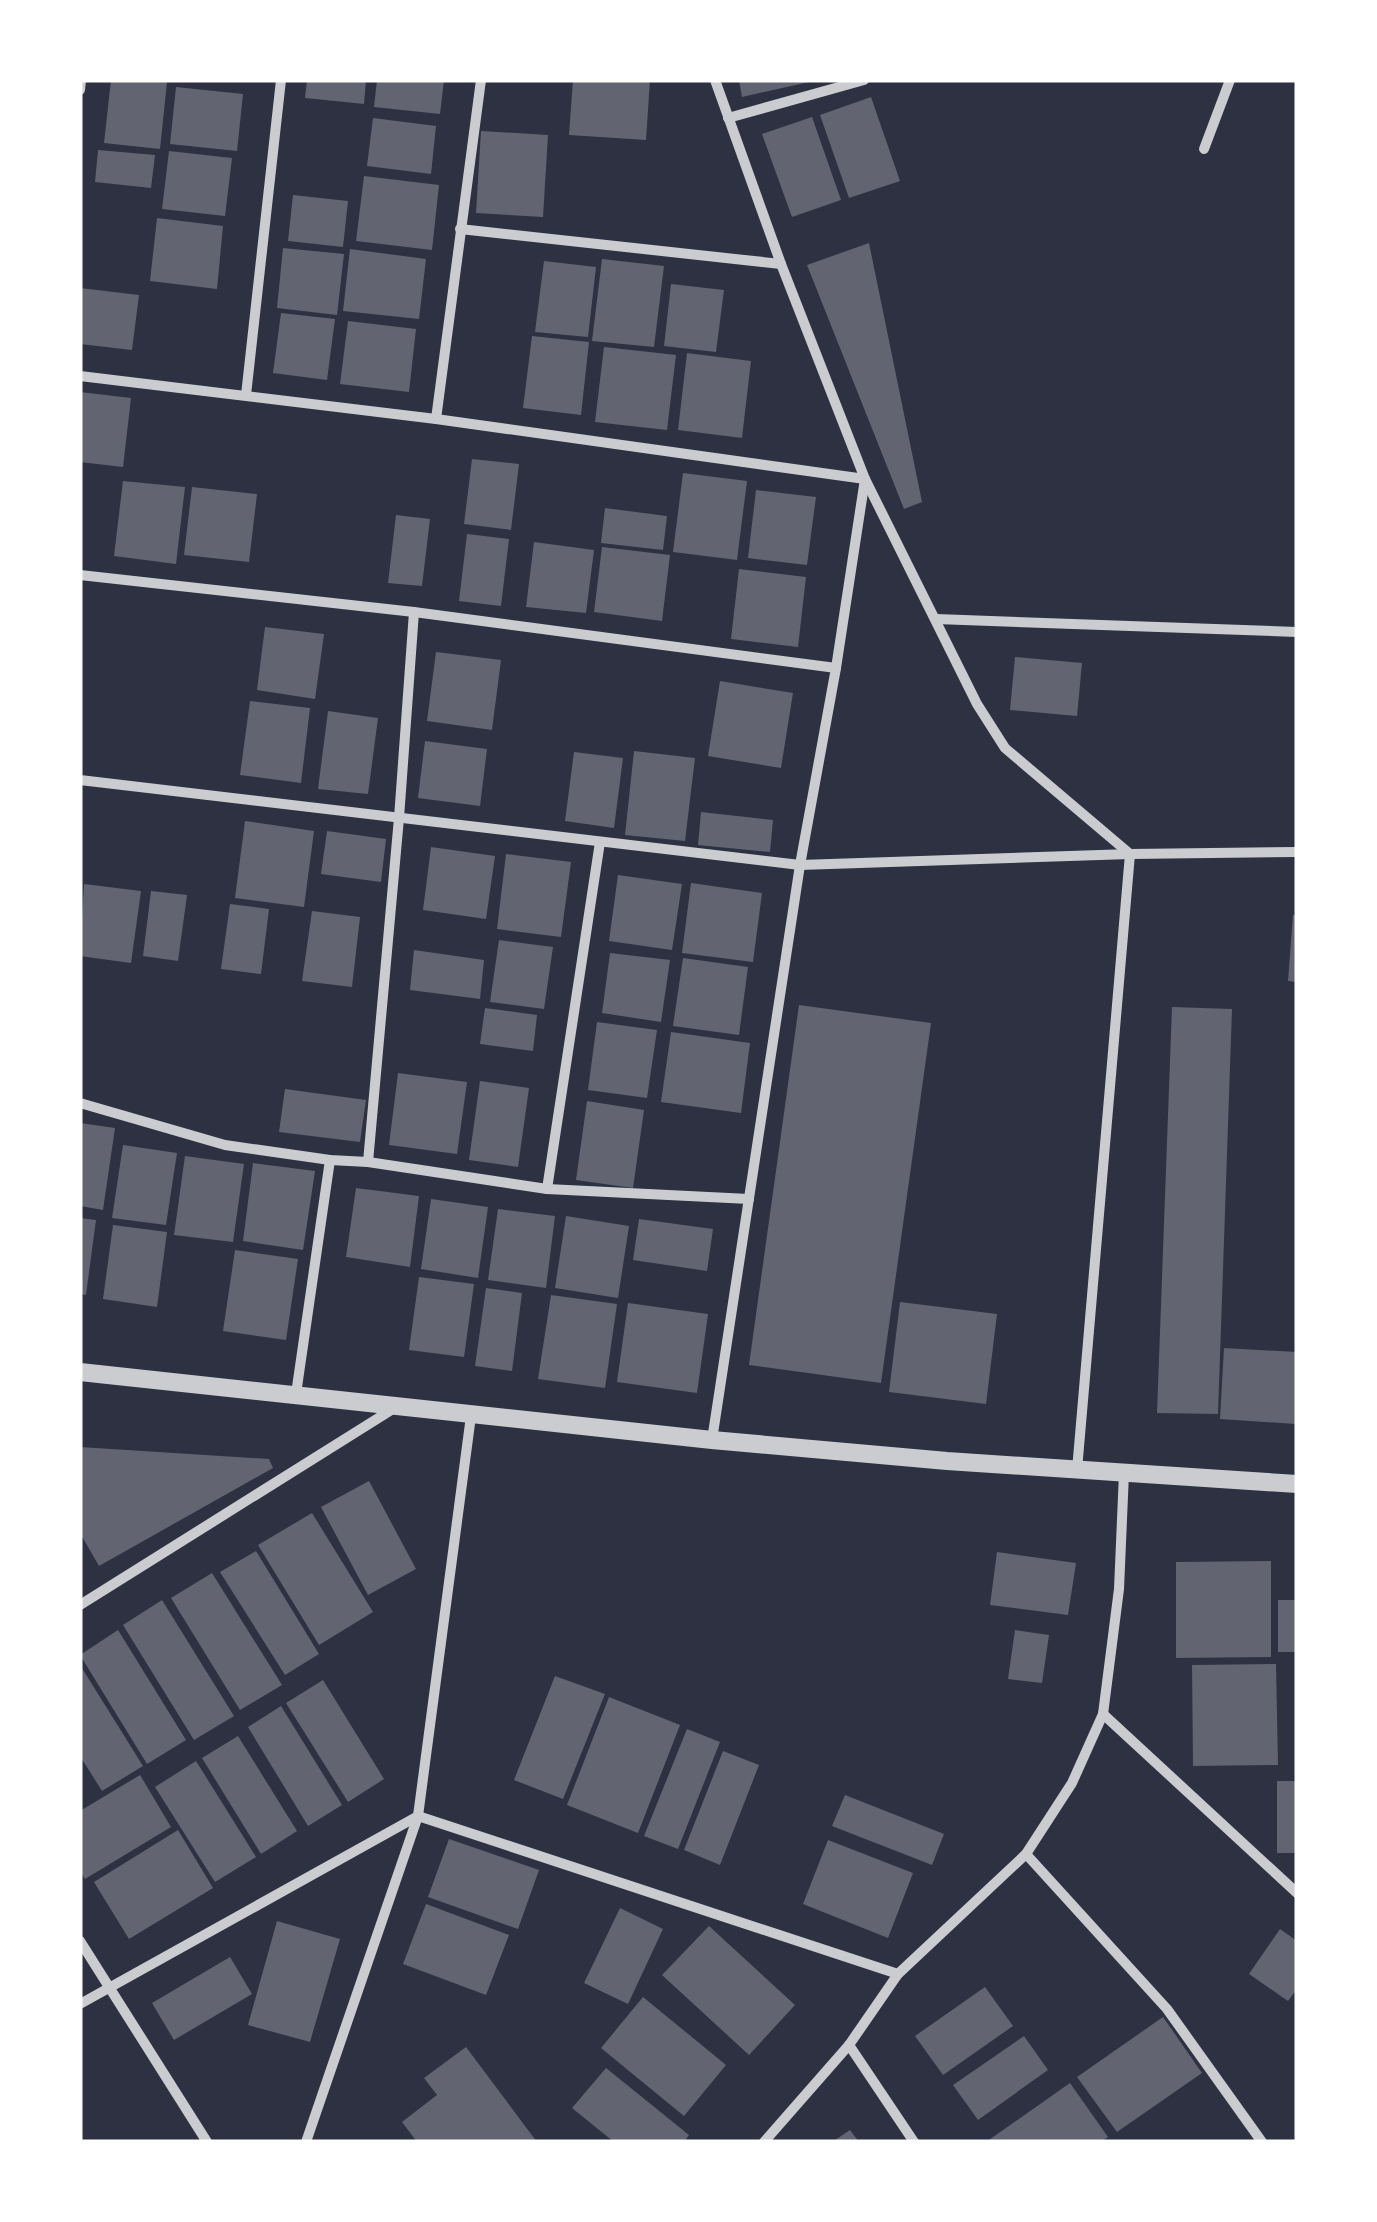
<svg xmlns="http://www.w3.org/2000/svg" width="1377" height="2222" font-family="Cabin,sans-serif">
  <rect width="100%" height="100%" fill="#2d3142"/>
  <!-- building -->
  <g fill="#626471">
    <path d="M111,80L167,82L160,149L104,143Z"/>
    <path d="M307,80H366L364,104L305,98Z"/>
    <path d="M377,80H444L440,114L374,107Z"/>
    <path d="M573,80H650L646,140L569,135Z"/>
    <path d="M739,80H809V82L742,97Z"/>
    <path d="M176,87L243,94L237,151L170,144Z"/>
    <path d="M871,97L900,181L849,198L820,115Z"/>
    <path d="M812,117L841,200L792,217L762,134Z"/>
    <path d="M373,118L436,126L431,174L367,166Z"/>
    <path d="M481,131L548,135L543,217L476,213Z"/>
    <path d="M98,150L155,155L151,188L95,182Z"/>
    <path d="M169,151L232,158L225,216L162,209Z"/>
    <path d="M364,176L439,185L432,250L356,241Z"/>
    <path d="M293,195L348,201L343,247L288,241Z"/>
    <path d="M157,218L223,226L217,289L150,281Z"/>
    <path d="M869,243L922,502L904,509L807,265Z"/>
    <path d="M283,248L344,254L337,315L277,308Z"/>
    <path d="M350,249L426,259L419,319L343,311Z"/>
    <path d="M602,259L664,266L654,347L592,341Z"/>
    <path d="M544,261L596,267L588,337L535,332Z"/>
    <path d="M671,284L724,290L716,352L664,346Z"/>
    <path d="M80,288L139,295L132,350L80,344Z"/>
    <path d="M281,313L335,319L327,380L273,373Z"/>
    <path d="M348,321L416,329L409,392L340,384Z"/>
    <path d="M532,336L589,342L581,415L523,408Z"/>
    <path d="M604,347L676,355L667,430L595,422Z"/>
    <path d="M687,353L751,361L742,438L678,430Z"/>
    <path d="M80,392L131,398L123,467L80,462Z"/>
    <path d="M472,459L519,464L511,530L464,524Z"/>
    <path d="M683,473L747,481L737,560L673,552Z"/>
    <path d="M123,481L185,487L176,564L114,556Z"/>
    <path d="M192,487L257,494L249,562L184,555Z"/>
    <path d="M756,490L816,497L807,565L748,558Z"/>
    <path d="M605,508L667,516L663,550L601,543Z"/>
    <path d="M396,515L430,519L422,586L388,583Z"/>
    <path d="M467,534L509,539L501,606L459,601Z"/>
    <path d="M534,542L594,550L586,613L526,607Z"/>
    <path d="M602,547L670,555L662,621L594,612Z"/>
    <path d="M739,569L806,577L798,647L731,639Z"/>
    <path d="M265,627L324,634L315,699L257,690Z"/>
    <path d="M436,652L501,660L492,730L427,721Z"/>
    <path d="M1015,657L1082,663L1077,716L1010,710Z"/>
    <path d="M720,681L793,693L781,768L708,756Z"/>
    <path d="M250,701L310,708L301,783L240,775Z"/>
    <path d="M328,711L378,718L368,794L318,789Z"/>
    <path d="M425,741L487,749L480,806L418,798Z"/>
    <path d="M634,751L695,758L685,841L625,835Z"/>
    <path d="M574,752L623,758L614,828L565,821Z"/>
    <path d="M701,812L773,820L770,852L698,845Z"/>
    <path d="M245,821L314,831L304,907L235,898Z"/>
    <path d="M327,831L386,839L381,882L321,874Z"/>
    <path d="M431,847L495,856L486,919L423,910Z"/>
    <path d="M506,854L571,862L561,937L497,929Z"/>
    <path d="M618,875L682,884L672,950L609,941Z"/>
    <path d="M691,883L762,893L753,962L682,953Z"/>
    <path d="M84,884L141,891L131,963L80,956Z"/>
    <path d="M151,891L187,895L178,961L143,956Z"/>
    <path d="M230,904L269,909L261,974L221,969Z"/>
    <path d="M312,911L360,917L352,987L302,981Z"/>
    <path d="M1293,915H1297V982L1288,981Z"/>
    <path d="M499,940L553,947L544,1009L490,1002Z"/>
    <path d="M414,950L484,960L480,999L410,990Z"/>
    <path d="M610,953L670,960L661,1022L602,1013Z"/>
    <path d="M683,958L748,967L739,1035L673,1026Z"/>
    <path d="M799,1005L931,1023L881,1383L749,1365Z"/>
    <path d="M1172,1007L1232,1009L1218,1414L1157,1413Z"/>
    <path d="M485,1008L537,1015L533,1051L480,1044Z"/>
    <path d="M597,1022L657,1030L647,1098L588,1090Z"/>
    <path d="M671,1032L750,1043L741,1113L661,1102Z"/>
    <path d="M398,1073L467,1082L457,1154L389,1145Z"/>
    <path d="M480,1081L529,1088L518,1167L469,1160Z"/>
    <path d="M285,1089L366,1100L360,1142L279,1132Z"/>
    <path d="M587,1101L644,1110L633,1188L576,1180Z"/>
    <path d="M80,1123L115,1128L103,1210L80,1206Z"/>
    <path d="M123,1145L177,1153L166,1225L112,1218Z"/>
    <path d="M185,1156L244,1164L233,1242L174,1235Z"/>
    <path d="M253,1163L315,1171L303,1250L243,1241Z"/>
    <path d="M356,1188L419,1196L410,1267L346,1257Z"/>
    <path d="M431,1199L488,1207L478,1278L421,1269Z"/>
    <path d="M498,1209L555,1216L546,1288L488,1280Z"/>
    <path d="M566,1216L629,1226L618,1298L555,1288Z"/>
    <path d="M80,1218L96,1220L86,1295L80,1294Z"/>
    <path d="M639,1219L713,1229L707,1271L633,1260Z"/>
    <path d="M113,1225L167,1232L157,1307L103,1299Z"/>
    <path d="M235,1250L298,1259L286,1340L223,1331Z"/>
    <path d="M419,1277L474,1284L464,1357L409,1350Z"/>
    <path d="M486,1288L522,1293L512,1371L475,1366Z"/>
    <path d="M551,1295L617,1304L605,1388L538,1379Z"/>
    <path d="M900,1302L997,1314L986,1404L889,1392Z"/>
    <path d="M628,1303L708,1314L697,1393L617,1382Z"/>
    <path d="M1224,1348L1297,1352V1424L1220,1419Z"/>
    <path d="M80,1447L269,1459L273,1468L99,1566L80,1533Z"/>
    <path d="M369,1481L416,1569L368,1595L321,1507Z"/>
    <path d="M312,1513L373,1612L319,1645L258,1545Z"/>
    <path d="M256,1551L319,1654L285,1675L220,1572Z"/>
    <path d="M997,1552L1076,1563L1068,1615L990,1605Z"/>
    <path d="M1271,1561V1657L1176,1658V1562Z"/>
    <path d="M212,1573L282,1685L240,1710L171,1598Z"/>
    <path d="M162,1600L234,1716L194,1740L123,1625Z"/>
    <rect x="1278" y="1600" width="19" height="52"/>
    <path d="M118,1630L186,1740L147,1764L80,1655Z"/>
    <path d="M1015,1630L1049,1635L1042,1683L1008,1679Z"/>
    <path d="M1276,1664L1278,1765L1193,1766L1192,1665Z"/>
    <path d="M80,1665L143,1766L102,1791L80,1756Z"/>
    <path d="M555,1676L605,1694L563,1799L514,1780Z"/>
    <path d="M323,1680L384,1779L348,1802L286,1703Z"/>
    <path d="M609,1697L680,1725L638,1833L567,1805Z"/>
    <path d="M281,1706L342,1805L308,1826L248,1727Z"/>
    <path d="M687,1729L720,1742L678,1849L644,1836Z"/>
    <path d="M238,1736L297,1831L261,1854L202,1758Z"/>
    <path d="M723,1751L759,1765L720,1865L684,1850Z"/>
    <path d="M196,1761L256,1857L215,1882L155,1787Z"/>
    <path d="M140,1775L171,1827L85,1879L80,1871V1811Z"/>
    <rect x="1277" y="1781" width="20" height="72"/>
    <path d="M845,1795L944,1834L932,1865L832,1826Z"/>
    <path d="M178,1830L213,1888L129,1939L94,1882Z"/>
    <path d="M449,1839L539,1870L518,1929L428,1897Z"/>
    <path d="M828,1840L913,1873L888,1938L803,1904Z"/>
    <path d="M426,1904L509,1935L486,1995L403,1964Z"/>
    <path d="M620,1908L663,1929L628,2004L584,1983Z"/>
    <path d="M277,1921L340,1939L310,2042L248,2025Z"/>
    <path d="M709,1926L795,2005L749,2055L662,1975Z"/>
    <path d="M1280,1929L1297,1941V1989L1288,2001L1249,1974Z"/>
    <path d="M230,1957L252,1994L174,2040L152,2003Z"/>
    <path d="M985,1987L1013,2026L943,2075L915,2036Z"/>
    <path d="M643,1997L726,2065L684,2116L601,2048Z"/>
    <path d="M1163,2017L1202,2073L1117,2132L1077,2077Z"/>
    <path d="M1024,2036L1048,2070L978,2120L953,2085Z"/>
    <path d="M466,2047L537,2142H417L402,2122L437,2095L424,2078Z"/>
    <path d="M606,2068L689,2135L684,2142H614L572,2108Z"/>
    <path d="M1070,2083L1108,2137L1101,2142H986Z"/>
    <path d="M850,2130L859,2142H832Z"/>
  </g>
  <g fill="none" stroke-linecap="round" stroke-linejoin="round">
    <!-- minor -->
    <g stroke="#caccd0" stroke-width="10">
      <path d="M715,80L781,264L865,479L836,668"/>
      <path d="M80,90L81,80"/>
      <path d="M728,118L864,80"/>
      <path d="M1204,149L1230,80"/>
      <path d="M460,229L781,264"/>
      <path d="M80,376L436,419L865,479L977,704L1005,748L1130,854L1077,1470"/>
      <path d="M246,395L281,80"/>
      <path d="M436,419L481,80"/>
      <path d="M80,575L414,612L836,668L800,865L712,1440"/>
      <path d="M936,619L1297,632"/>
      <path d="M80,780L800,865L1130,854L1297,852"/>
      <path d="M80,1103L225,1145L330,1160L368,1162L547,1189L749,1199"/>
      <path d="M368,1162L399,818L414,612"/>
      <path d="M547,1189L600,842"/>
      <path d="M296,1394L330,1160"/>
      <path d="M80,1605L396,1407"/>
      <path d="M1103,1714L1297,1893"/>
      <path d="M1026,1854L1167,2009L1262,2142"/>
      <path d="M80,1941L207,2142"/>
      <path d="M80,2004L418,1816L898,1974"/>
      <path d="M849,2045L914,2142"/>
      <path d="M306,2142L418,1816L471,1416"/>
      <path d="M764,2142L849,2045L898,1974L1026,1854L1072,1783L1103,1714L1119,1589L1124,1473"/>
    </g>
    <!-- tertiary -->
    <path stroke="#caccd0" stroke-width="18" d="M80,1372L712,1440L947,1461L1297,1484"/>
  </g>
  <!-- border -->
  <rect width="1377" height="2222" fill="none" stroke="#ffffff" stroke-width="165"/>
</svg>
